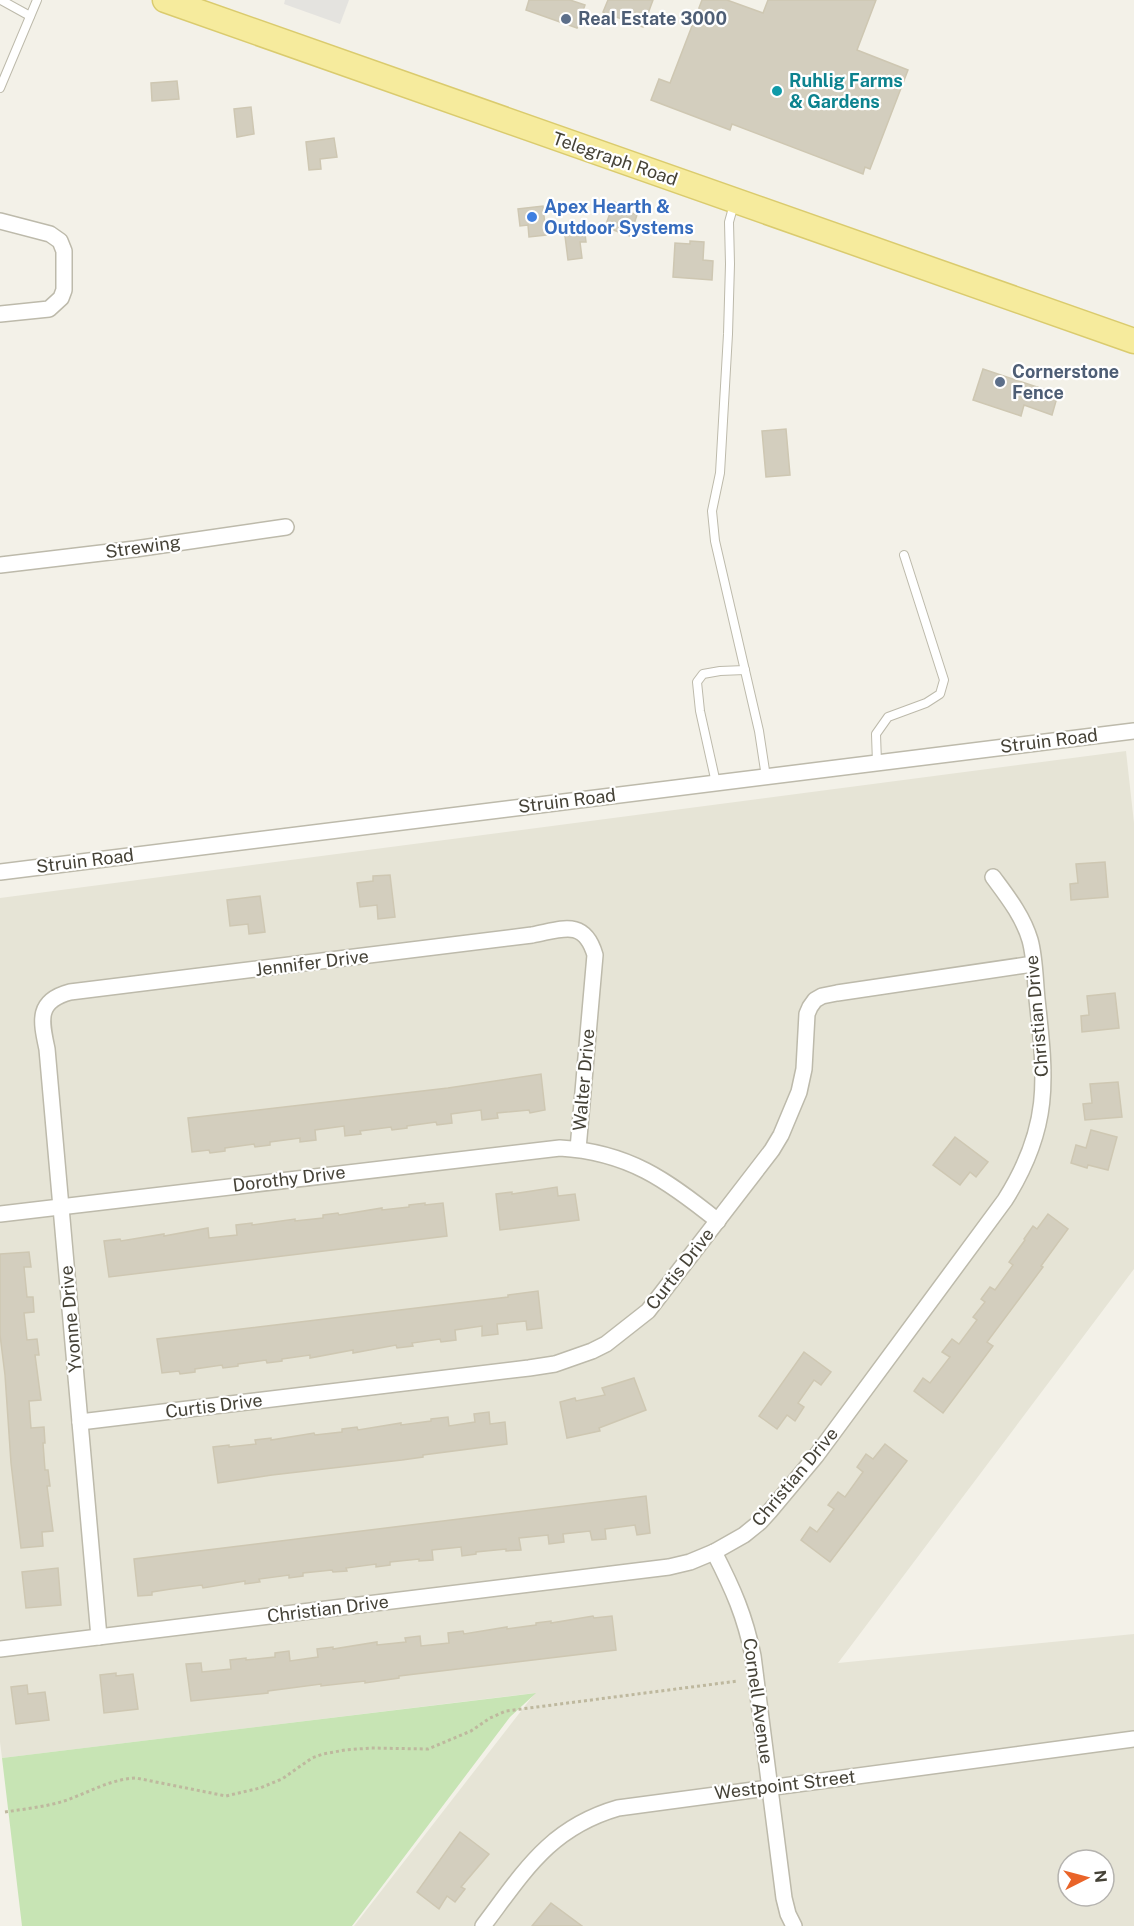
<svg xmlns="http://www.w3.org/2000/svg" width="1134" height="1926" font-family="'Public Sans',sans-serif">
  <rect width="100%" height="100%" fill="#f3f1e8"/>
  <!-- residential -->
  <path fill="#e6e4d6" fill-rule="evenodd" d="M1126,751L1134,823V1269L838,1663L1134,1634V1926H354L535,1693L2,1758L0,1742V898ZM1068,1860H1104V1896H1068Z"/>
  <!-- green -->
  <path fill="#c7e4b4" d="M536,1693L510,1717L352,1926H22L2,1758Z"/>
  <!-- parking -->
  <path fill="#e4e3df" d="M285,0H349L340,24L284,4Z"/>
  <!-- building -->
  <g fill="#d3cebe" stroke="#cec7b2" stroke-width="1.5">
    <path d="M529,0H570L585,5L577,28L526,10Z"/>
    <path d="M608,0H653L643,27L603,12Z"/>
    <path d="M702,0H727L763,13L768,0H876L857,50L908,70L870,169L865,167L863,174L732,124L730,130L651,100L659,79L670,83Z"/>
    <path d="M177,81L179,99L152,101L151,83Z"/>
    <path d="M251,107L254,134L237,137L234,109Z"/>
    <path d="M334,138L337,157L320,159L321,169L309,170L306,142Z"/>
    <path d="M614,202L626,206L624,210L637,215L630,236L605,227Z"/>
    <path d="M543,206L546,235L529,237L528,225L520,226L518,209Z"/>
    <path d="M584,226L586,242H580L582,258L568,260L564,228Z"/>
    <path d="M690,241L704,242L703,260L713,261L712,280L673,277L675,243L690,244Z"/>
    <path d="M983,369L1058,394L1052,415L1024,405L1021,416L973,400Z"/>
    <path d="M786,429L790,475L766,477L762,431Z"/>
    <path d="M1105,862L1108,897L1071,900L1070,884L1078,883L1076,864Z"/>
    <path d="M390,875L395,917L378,919L377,905L360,907L357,883L373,881V876Z"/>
    <path d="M260,896L265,932L249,934L248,924L230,926L227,900Z"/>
    <path d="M1115,993L1119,1028L1082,1032L1081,1016L1089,1015L1087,996Z"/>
    <path d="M541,1074L545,1110L530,1113L529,1110L497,1113L498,1118L482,1120L481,1110L451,1114L452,1123L437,1125L436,1122L407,1126V1128L392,1130L391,1127L360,1131L361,1134L345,1136L344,1126L315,1130L316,1140L300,1142V1138L270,1142V1145L255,1147L254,1144L225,1148V1151L210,1153L209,1150L192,1152L188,1118L448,1088Z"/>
    <path d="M1118,1082L1122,1117L1085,1120L1083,1104L1092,1103L1090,1084Z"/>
    <path d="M1091,1130L1117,1137L1108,1170L1088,1165L1087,1168L1071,1163L1076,1145L1086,1148Z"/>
    <path d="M955,1137L988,1162L976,1177L970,1172L960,1185L933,1165Z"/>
    <path d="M557,1187L558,1196L575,1194L579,1220L500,1230L496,1194L512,1192V1194Z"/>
    <path d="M425,1203V1205L443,1203L447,1236L109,1277L104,1241L120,1239L121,1241L164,1234V1236L208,1228L209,1238L237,1235L236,1225L252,1223V1225L295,1219V1221L323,1218V1215L338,1213L339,1215L382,1208V1210L409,1207V1205Z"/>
    <path d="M1048,1214L1068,1229L1041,1266L1043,1267L987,1342L993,1346L943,1413L914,1391L923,1378L930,1383L950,1357L942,1352L952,1339L959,1344L977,1320L973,1317L985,1302L981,1299L990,1287L995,1290L1013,1265L1009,1262L1025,1240L1024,1239L1033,1226L1037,1229Z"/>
    <path d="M29,1252L31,1267H24L27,1297H33L34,1312L24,1313L27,1340L37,1339L39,1355H35L41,1400L29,1401L31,1428L44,1427L45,1443H43L45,1470H48L50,1486H47L53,1531L42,1532L43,1546L21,1548L11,1463L5,1375L0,1335V1254Z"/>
    <path d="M538,1291L542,1328L527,1330L526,1321L497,1324L498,1334L482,1336V1326L455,1330L456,1340L441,1342L440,1339L412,1343L413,1346L397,1348L396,1345L353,1353V1350L310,1358V1355L282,1359V1361L267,1363L266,1360L238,1364V1366L223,1368L222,1365L195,1369V1372L180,1374L179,1371L162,1373L157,1339L508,1297V1295Z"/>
    <path d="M804,1352L831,1372L821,1385L814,1380L798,1403L804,1407L795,1421L787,1415L777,1429L759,1416Z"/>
    <path d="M634,1378L646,1410L599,1428L600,1431L567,1438L560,1402L575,1398L576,1401L605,1395L602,1388Z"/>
    <path d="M489,1412L490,1424L505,1422L507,1444L423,1455V1457L402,1460L272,1475L218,1483L213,1447L229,1445V1447L256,1444L255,1440L271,1438V1440L314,1433L315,1435L342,1432V1429L357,1427L358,1430L401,1423V1425L431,1421V1419L448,1417L449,1426L475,1422L474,1414Z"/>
    <path d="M885,1444L907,1461L830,1562L801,1540L810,1527L817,1532L834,1509L828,1505L838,1492L845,1497L863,1472L857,1467L866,1454L873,1459Z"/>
    <path d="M646,1496L650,1533L637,1535L635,1525L605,1529L606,1539L592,1540L590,1531L563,1534L564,1542L549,1544L548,1535L519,1538L521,1550L506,1551V1549L476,1552V1554L462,1556L461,1547L432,1550L433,1560L419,1561V1559L390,1562V1565L376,1567V1564L346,1568L347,1571L333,1572L332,1570L303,1573V1576L289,1578V1575L259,1579L260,1582L245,1584V1581L203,1588L202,1585L171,1589L152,1592V1595L138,1596L134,1559Z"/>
    <path d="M58,1568L61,1605L26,1608L22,1572Z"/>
    <path d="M593,1616L594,1618L612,1616L616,1650L399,1676V1678L365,1683V1681L321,1686V1684L268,1691V1693L191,1701L186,1664L201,1663L202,1672L231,1669L230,1660L246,1658V1660L275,1657V1653L289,1651L290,1661L318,1657L317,1649L333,1647V1649L377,1642V1645L406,1642L405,1638L420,1636L421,1646L449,1643L448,1633L463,1631L464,1634L507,1627V1629L536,1625V1623L551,1621V1623Z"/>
    <path d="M116,1673V1676L133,1674L138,1709L104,1713L100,1675Z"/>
    <path d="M27,1685L28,1694L45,1692L49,1720L16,1724L11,1687Z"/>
    <path d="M460,1832L489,1854L461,1887L465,1889L455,1902L447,1896L439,1909L417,1892Z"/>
    <path d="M551,1903L582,1926H532Z"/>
  </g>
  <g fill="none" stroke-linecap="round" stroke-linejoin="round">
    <defs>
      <g id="service">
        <path d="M1,0L30,16"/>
        <path d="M0,88L37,0"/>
        <path d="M734,204L729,222L730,264L728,334L720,473L712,511L715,541L759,731L766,777"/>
        <path d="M877,763L876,734L888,717L926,703L940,694L944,680L904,555"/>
        <path d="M716,783L700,711L697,682L703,674L720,671L745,670"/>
      </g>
      <g id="minor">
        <path d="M0,221L50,234L60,241L64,251V290L61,298L49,309L0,314"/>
        <path d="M0,565L135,549L286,527"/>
        <path d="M0,872L1134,731"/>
        <path d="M0,1214L560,1148C628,1152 667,1180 718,1221"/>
        <path d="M80,1422L529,1368L555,1364L592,1351L606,1344L648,1311L772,1150L781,1135L799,1092L804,1069L807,1014L810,1007L815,1000L822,996L837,993L1033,964"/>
        <path d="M714,1552C733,1589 745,1616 753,1656L784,1898L788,1914L794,1926"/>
        <path d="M99,1637L47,1049C41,1021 36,1001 70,992L532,935C560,930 584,917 595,955L578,1149"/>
        <path d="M0,1649L669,1567L690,1562L714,1552L744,1535L760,1522L770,1511L816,1456L1005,1200C1051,1127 1046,1081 1037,999C1035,980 1035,958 1030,940C1023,916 1007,896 993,877"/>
        <path d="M483,1926C524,1872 549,1828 618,1808L1134,1739"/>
      </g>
      <path id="primary" d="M165,0L1134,341"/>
    </defs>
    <!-- service casing -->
    <use href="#service" stroke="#bdbaab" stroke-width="10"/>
    <!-- minor casing -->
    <use href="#minor" stroke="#bdbaab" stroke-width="18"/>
    <!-- primary casing -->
    <use href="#primary" stroke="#dacb6e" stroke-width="27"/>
    <!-- path -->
    <path stroke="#beb89e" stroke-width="3" stroke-dasharray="3 3" stroke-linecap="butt" d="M5,1812C24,1809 45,1807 64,1801C88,1793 110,1779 136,1778L226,1796L260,1788L282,1779L312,1758L323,1754L345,1750L371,1748L428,1749L471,1731L490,1718L506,1711L738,1681"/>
    <!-- service -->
    <use href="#service" stroke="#fff" stroke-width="8"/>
    <!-- minor -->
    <use href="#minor" stroke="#fff" stroke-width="15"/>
    <!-- primary -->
    <use href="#primary" stroke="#f6eb9d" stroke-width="24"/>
  </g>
  <!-- markers -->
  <g fill="#5c6f8a" stroke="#fff" stroke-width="2">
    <circle cx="566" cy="19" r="6"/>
    <circle cx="1000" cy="382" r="6"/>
  </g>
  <circle fill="#0f9aa8" stroke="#fff" stroke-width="2" cx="777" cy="91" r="6"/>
  <circle fill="#3f7fe0" stroke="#fff" stroke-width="2" cx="532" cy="217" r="6"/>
  <g text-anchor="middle" stroke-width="4.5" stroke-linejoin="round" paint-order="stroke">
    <!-- service labels -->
    <g font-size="18" font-weight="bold" fill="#4e5e75" stroke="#fff" text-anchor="start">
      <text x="578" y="25">Real Estate 3000</text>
      <text x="1012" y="378">Cornerstone<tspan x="1012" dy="21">Fence</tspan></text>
    </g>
    <!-- culture labels -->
    <g font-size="18" font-weight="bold" fill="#0d838f" stroke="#fff" text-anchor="start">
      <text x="789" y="87">Ruhlig Farms<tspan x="789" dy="21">&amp; Gardens</tspan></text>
    </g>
    <!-- street labels -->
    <g font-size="18" fill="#454237" stroke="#fff">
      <text transform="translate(615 159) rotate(19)" y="6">Telegraph Road</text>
      <text transform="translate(143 547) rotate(-8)" y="6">Strewing</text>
      <text transform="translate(1049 741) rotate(-7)" y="6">Struin Road</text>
      <text transform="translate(567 801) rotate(-7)" y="6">Struin Road</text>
      <text transform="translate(85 861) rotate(-7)" y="6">Struin Road</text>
      <text transform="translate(312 963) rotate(-7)" y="6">Jennifer Drive</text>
      <text transform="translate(1037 1016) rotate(-95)" y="6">Christian Drive</text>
      <text transform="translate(584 1080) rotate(-85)" y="6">Walter Drive</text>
      <text transform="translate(289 1179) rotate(-7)" y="6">Dorothy Drive</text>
      <text transform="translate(680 1269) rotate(-52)" y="6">Curtis Drive</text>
      <text transform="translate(71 1319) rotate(-95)" y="6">Yvonne Drive</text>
      <text transform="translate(214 1406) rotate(-7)" y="6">Curtis Drive</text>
      <text transform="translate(795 1477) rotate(-50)" y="6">Christian Drive</text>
      <text transform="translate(328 1609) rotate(-7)" y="6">Christian Drive</text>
      <text transform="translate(758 1701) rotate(82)" y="6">Cornell Avenue</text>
      <text transform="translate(785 1785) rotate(-7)" y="6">Westpoint Street</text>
    </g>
    <!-- shop labels -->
    <g font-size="18" font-weight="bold" fill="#366cbe" stroke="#fff" text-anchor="start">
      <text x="544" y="213">Apex Hearth &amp;<tspan x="544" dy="21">Outdoor Systems</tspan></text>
    </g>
  </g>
  <!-- north arrow -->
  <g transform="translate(1086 1878) rotate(84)"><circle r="28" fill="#ffffff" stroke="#b5b3af" stroke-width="1.5"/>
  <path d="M0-4.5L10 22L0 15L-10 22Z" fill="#e96429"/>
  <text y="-9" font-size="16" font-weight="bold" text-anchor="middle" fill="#454237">N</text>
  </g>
</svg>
